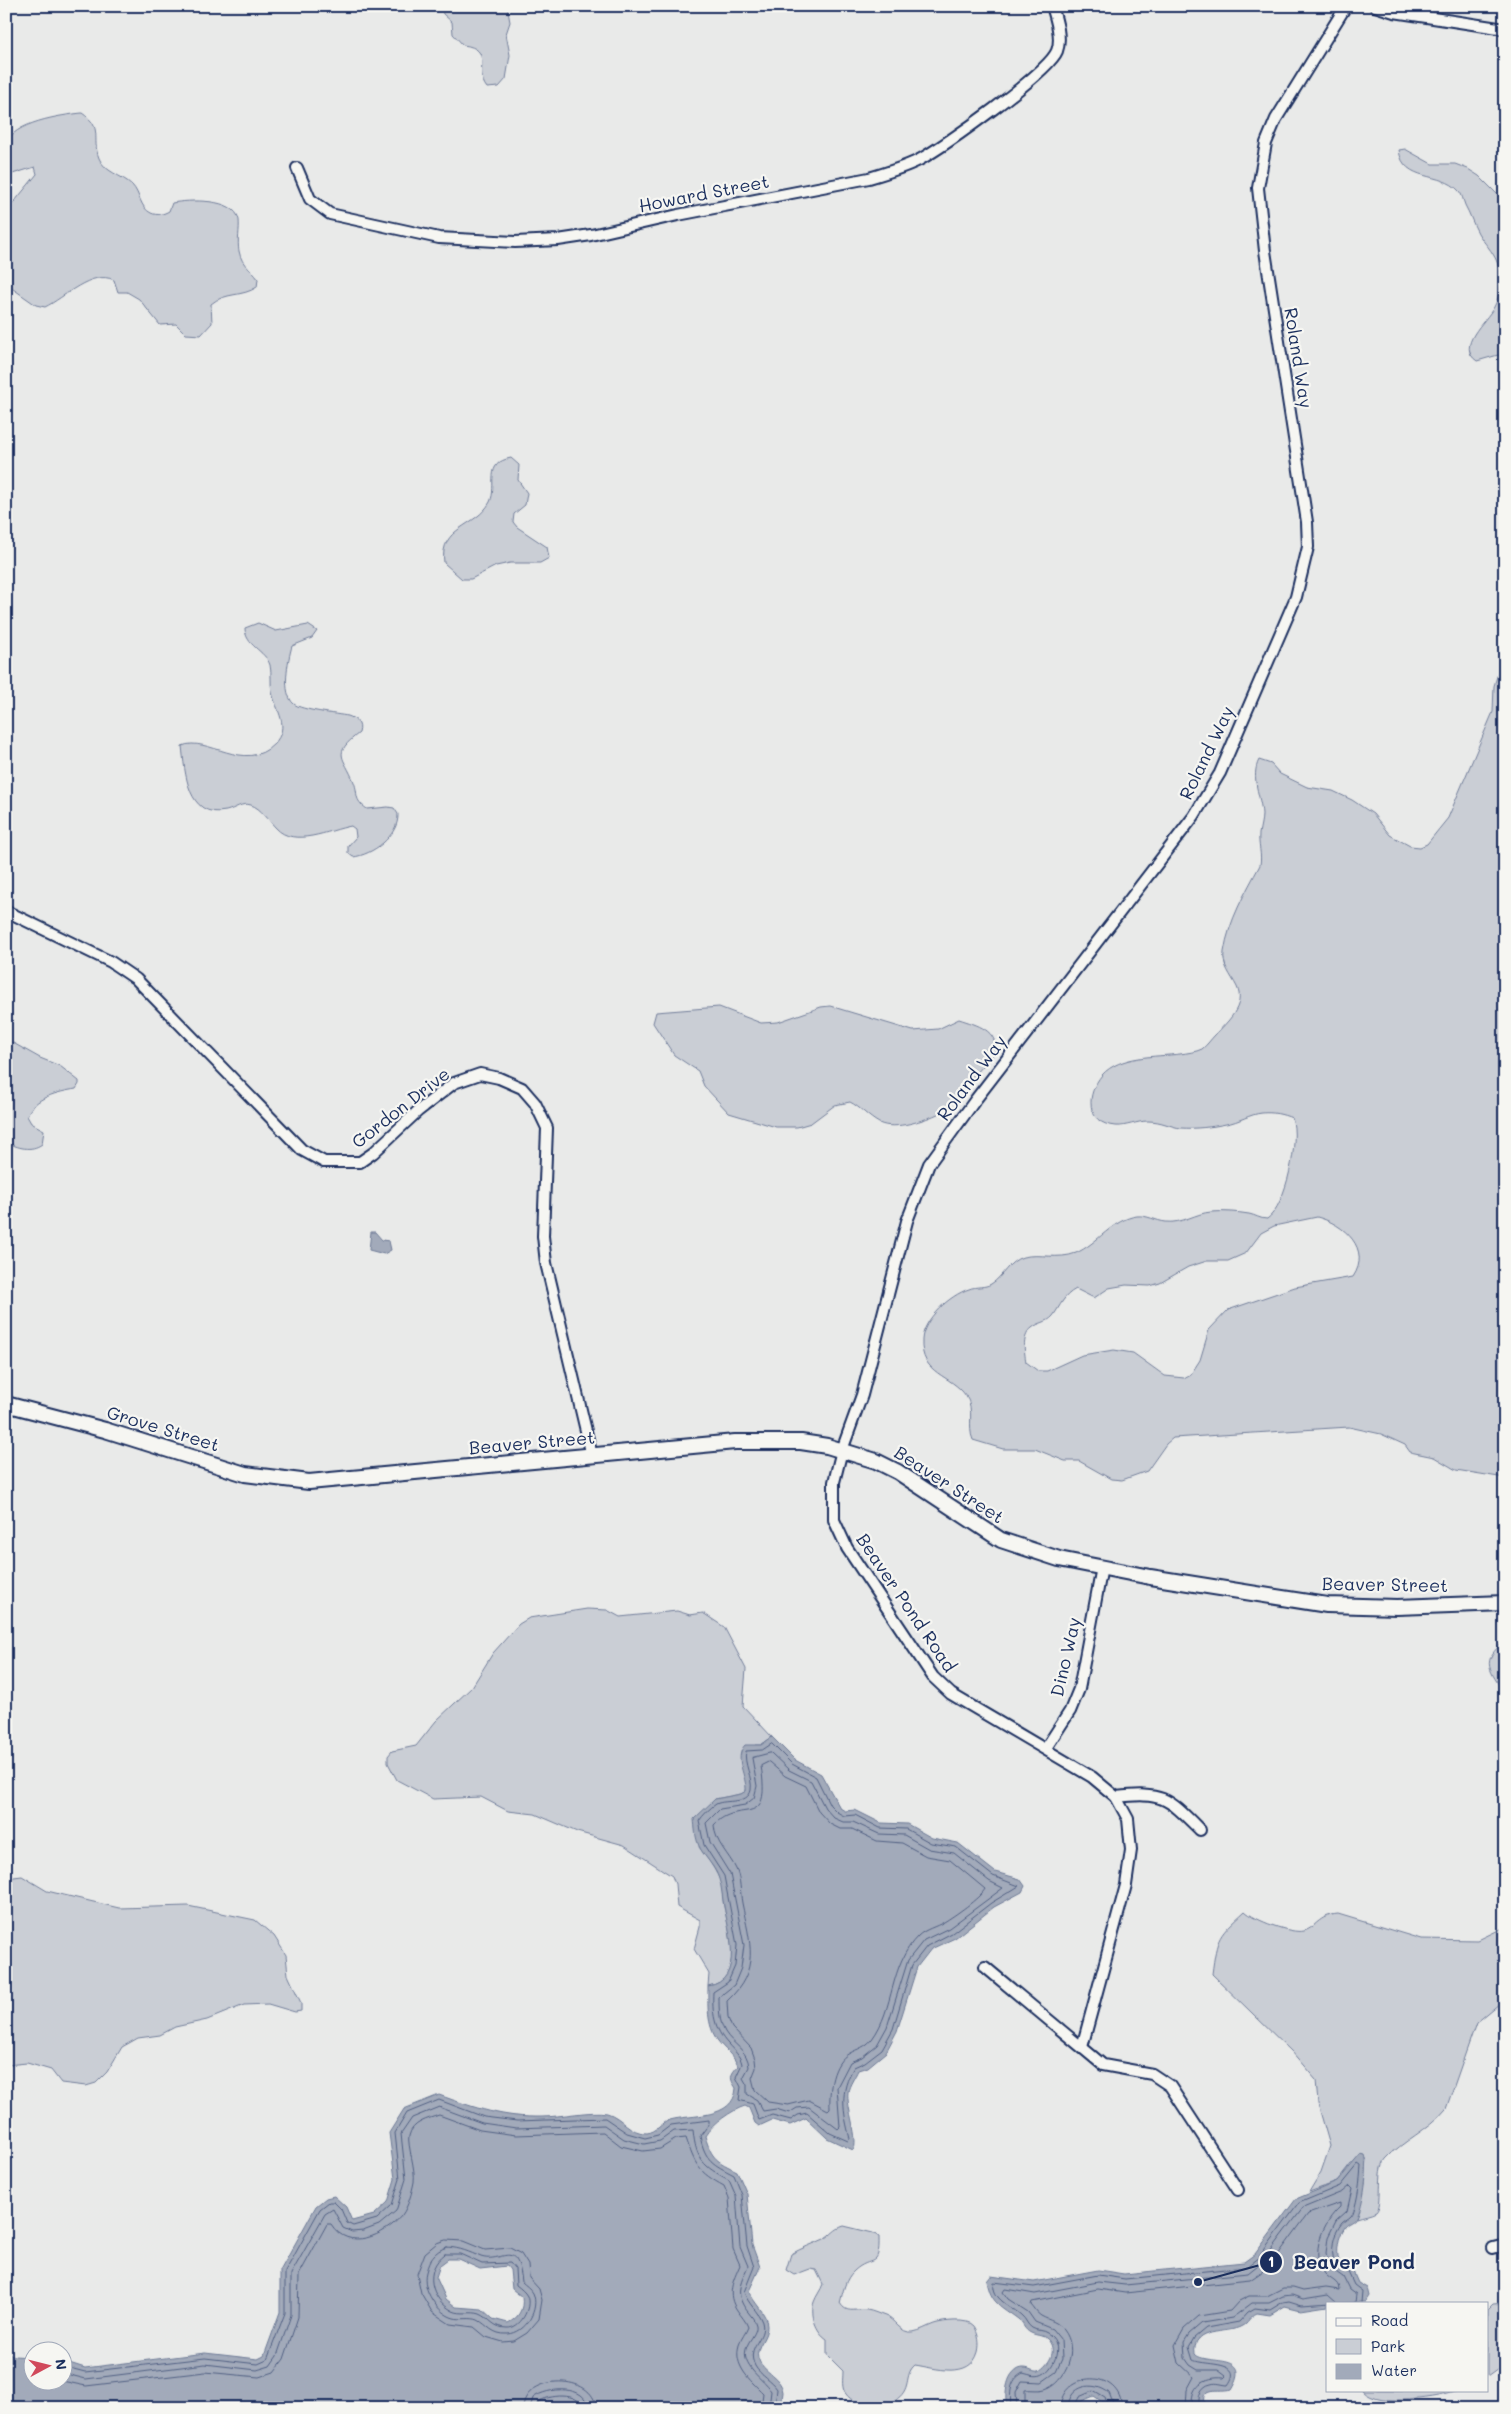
<svg xmlns="http://www.w3.org/2000/svg" width="1511" height="2414" font-family="Mali,sans-serif">
  <rect width="100%" height="100%" fill="#e9eae9"/>
  <filter id="ink" filterUnits="userSpaceOnUse"><feTurbulence type="fractalNoise" baseFrequency=".02" numOctaves="2"/><feDisplacementMap in="SourceGraphic" scale="10" xChannelSelector="R" yChannelSelector="G"/><feConvolveMatrix kernelMatrix="1 2 1 2 8 2 1 2 1" color-interpolation-filters="sRGB"/></filter>
  <g filter="url(#ink)">
    <!-- green -->
    <g fill="#caced5" stroke="#727e9a" fill-rule="evenodd">
      <path d="M441,6H507L510,22L506,34L510,55L506,79L499,87L487,88C473,71 495,49 463,45L453,34L452,22L443,14Z"/>
      <path d="M82,113C104,128 91,138 99,158C104,172 122,175 132,185C140,193 140,208 151,213C157,216 164,214 169,211L172,203C188,200 235,197 239,220C240,230 237,241 239,251C242,267 252,269 258,279L257,287C243,297 225,292 211,304L212,323L201,335L186,334L176,324L160,325L139,299L127,292H118L114,280C92,269 64,298 45,307L36,305L6,284V212L37,174L35,167L6,176C6,166 4,154 6,145C11,122 63,115 82,113Z"/>
      <path d="M1405,149L1432,164H1455L1468,169L1479,176L1505,202V358L1498,355L1477,361C1455,346 1486,322 1494,307C1501,295 1502,275 1497,262C1493,251 1483,242 1478,233C1473,224 1470,214 1465,205C1463,200 1462,194 1459,191C1442,171 1403,183 1399,150Z"/>
      <path d="M511,458L519,465L518,480L527,493L525,505L514,514L513,522L517,527L547,547L549,558L540,563H510L496,566L471,579H462L444,563C439,526 476,528 490,502C498,485 483,463 511,458Z"/>
      <path d="M258,623L276,631L308,625L317,631L312,638L292,646C288,660 281,693 294,704C301,710 336,714 348,716C356,719 362,723 359,733C331,755 344,756 354,782C359,795 353,799 367,809L388,807L394,808L398,814C399,836 372,855 353,857L348,853V846L356,837L355,829L351,826C329,830 294,848 276,828C269,821 261,808 251,805C242,802 235,809 226,811C187,819 185,772 182,746C207,735 245,774 274,744C291,726 276,711 272,692C270,683 272,673 270,665C265,650 245,646 245,628Z"/>
      <path d="M1505,650V1478L1456,1470L1434,1457L1410,1452L1405,1445L1381,1434L1349,1427L1173,1438L1166,1444L1147,1471L1122,1480L1111,1479L1079,1461H1065L1035,1449H1003L973,1440C967,1427 975,1409 966,1396C951,1374 920,1375 922,1340C923,1319 950,1295 969,1289C976,1286 985,1288 991,1284C1003,1277 1008,1261 1023,1257C1040,1253 1058,1260 1076,1253C1097,1244 1113,1219 1137,1216C1147,1215 1156,1221 1166,1222C1182,1224 1196,1213 1211,1212C1223,1211 1237,1212 1249,1214C1255,1215 1260,1219 1267,1219C1286,1206 1300,1139 1292,1118C1282,1114 1273,1112 1262,1113C1250,1114 1239,1122 1226,1124C1212,1127 1196,1129 1181,1128C1171,1127 1162,1121 1148,1121C1137,1121 1126,1127 1115,1126C1085,1123 1086,1094 1102,1075C1120,1055 1155,1057 1180,1054C1187,1053 1196,1052 1202,1049C1207,1045 1211,1039 1215,1035C1227,1022 1246,1006 1237,987C1231,975 1222,966 1224,952C1229,920 1245,893 1260,865C1262,854 1258,845 1259,834C1260,827 1262,821 1262,814C1261,797 1250,777 1259,760L1271,764L1280,774L1307,787L1333,791L1352,800L1373,814L1390,835L1410,846L1420,847L1427,844L1448,818L1493,712L1494,686ZM1317,1217C1344,1224 1372,1249 1353,1277L1295,1287L1228,1310L1209,1330L1200,1360L1191,1374L1184,1378L1165,1376L1133,1353L1114,1350L1082,1355L1047,1371H1038L1026,1362C1024,1351 1022,1335 1032,1328C1039,1322 1047,1323 1053,1316C1061,1305 1063,1296 1076,1289L1094,1298L1109,1288L1126,1285L1150,1286L1160,1283L1188,1267L1207,1261H1228L1246,1253L1261,1233L1274,1226Z"/>
      <path d="M830,1006L913,1031L938,1029L959,1019C977,1025 999,1030 995,1053L940,1113C925,1120 895,1131 879,1123C868,1117 860,1107 850,1102L835,1105L811,1123L797,1127H776L729,1113L704,1086L698,1071L674,1055L653,1023L656,1012L719,1007L761,1023L778,1022L821,1007Z"/>
      <path d="M6,1039L40,1058L60,1066L79,1081V1084L76,1089C58,1092 34,1097 27,1116L31,1123L44,1130L42,1144C31,1152 18,1148 6,1142Z"/>
      <path d="M587,1609L607,1610L620,1617L677,1611L690,1615L703,1613L724,1627L746,1669L743,1706L772,1737L761,1745H755L746,1791L741,1794L715,1799L699,1847C706,1856 713,1866 718,1876C723,1885 722,1897 724,1907C729,1930 745,1981 708,1986L709,1974L694,1949L700,1927V1920L677,1907L675,1884L672,1876L624,1845L577,1832L535,1814L508,1811L481,1797L433,1799L397,1780L388,1763V1756L392,1751L416,1746L436,1721L472,1687L493,1653L519,1624L529,1618Z"/>
      <path d="M1505,1641V1694C1490,1670 1479,1662 1505,1641Z"/>
      <path d="M22,1876L47,1891L119,1908L188,1906L255,1920L274,1936L286,1955L288,1975L301,2003V2011L295,2012L268,2004L244,2005L207,2020L175,2027L160,2035L138,2038L122,2047L107,2072L96,2083L86,2086L61,2083L51,2070L27,2063L6,2065V1882L14,1877Z"/>
      <path d="M1245,1911C1254,1920 1291,1934 1304,1931C1317,1927 1317,1916 1338,1914L1421,1939L1478,1940L1505,1927V1999L1476,2023L1446,2109C1429,2130 1402,2141 1386,2159C1376,2171 1384,2205 1376,2212C1371,2215 1362,2216 1357,2218L1365,2182L1367,2160L1351,2164L1337,2182L1309,2192L1321,2172L1330,2146L1318,2104L1316,2080L1292,2052L1212,1974C1217,1936 1218,1936 1245,1911Z"/>
      <path d="M844,2226L873,2233L879,2237C880,2270 871,2255 854,2271C845,2279 843,2292 840,2303C847,2315 856,2308 867,2310C873,2311 879,2314 885,2316C895,2319 900,2334 913,2332C920,2331 928,2326 934,2324C943,2321 968,2318 974,2326C979,2333 980,2344 978,2352C970,2380 935,2368 915,2365C903,2375 913,2390 894,2401C881,2408 855,2407 846,2394C841,2388 843,2379 843,2371L827,2355V2339C816,2332 810,2315 814,2302C816,2296 821,2290 823,2284L816,2270L810,2269L794,2275L786,2270L791,2254C802,2248 813,2244 824,2239C832,2235 834,2229 844,2226Z"/>
      <path d="M1504,2303L1505,2363L1487,2376V2309L1492,2304Z"/>
      <path d="M1363,2390H1460C1439,2398 1379,2408 1363,2390Z"/>
    </g>
    <!-- water -->
    <g fill="#a2aaba" stroke="#6c7995" fill-rule="evenodd">
      <path d="M371,1232H375L382,1240L389,1241L391,1250L384,1254L369,1250Z"/>
      <path d="M772,1737L795,1760L821,1774L840,1808L845,1811L855,1810L881,1823L907,1824L932,1838L958,1843L995,1872L1020,1879L1025,1886L1022,1892L994,1907L955,1938L931,1949L917,1967L897,2031L886,2052L868,2067L858,2070C855,2077 849,2085 848,2092C846,2107 860,2141 853,2150L827,2138L806,2118L790,2125L772,2120L759,2126L755,2123L749,2108L745,2106C732,2110 712,2124 705,2136C712,2160 717,2161 737,2171L747,2194L752,2245L760,2267L749,2291C753,2303 767,2313 767,2325C768,2338 755,2346 758,2358C762,2372 782,2377 783,2392C783,2397 780,2403 780,2408H579L573,2402H547L541,2408H6V2351L14,2356L32,2357V2382H62L63,2361L85,2368L205,2353L258,2359L264,2356L280,2312V2271L316,2206L326,2198L334,2196L346,2207L352,2221L374,2215L388,2202L395,2179L389,2133L404,2109L439,2095C475,2108 504,2118 542,2117C560,2117 591,2110 607,2113C622,2117 630,2134 647,2133C657,2132 661,2123 670,2120C691,2114 734,2120 736,2088C729,2078 730,2075 738,2066C734,2056 724,2049 718,2041C706,2025 708,2004 708,1986C745,1981 728,1929 724,1906C722,1897 722,1887 719,1879C716,1867 704,1857 699,1846C695,1837 695,1828 694,1819L715,1799L741,1794L746,1791C747,1776 733,1758 745,1745H761ZM448,2259H458L480,2269L507,2266L510,2270L512,2289L522,2297C524,2310 518,2318 508,2323L493,2319L482,2309L456,2307L446,2299L436,2277L440,2265Z"/>
      <path d="M1361,2154L1365,2155C1369,2167 1363,2206 1357,2217C1355,2222 1348,2223 1345,2227C1338,2237 1336,2250 1339,2261L1351,2267L1358,2283L1367,2288L1369,2296L1365,2302L1327,2303V2306L1301,2310L1285,2306L1270,2315L1257,2313C1250,2316 1248,2323 1242,2326C1227,2335 1191,2326 1195,2354C1205,2366 1255,2351 1232,2389C1219,2393 1198,2383 1205,2408H1104L1101,2401L1094,2396L1082,2401L1078,2408H1007C1004,2397 1006,2367 1024,2368C1030,2368 1033,2372 1039,2371C1049,2364 1057,2352 1049,2341C1045,2335 1037,2336 1031,2333C1024,2330 1023,2323 1018,2319C1001,2306 991,2304 987,2281L991,2276L1034,2282L1098,2270L1124,2274L1244,2262L1255,2254L1296,2199L1337,2182Z"/>
    </g>
    <g fill="none" stroke-linecap="round" stroke-linejoin="round">
      <!-- shore -->
      <g stroke="#516083" stroke-width="1">
        <path d="M772,1744L792,1764L816,1777L830,1805L837,1812L844,1816L855,1815L880,1828L906,1829L931,1843L956,1847L993,1876L1019,1886L991,1903L952,1933L927,1946L912,1965L893,2029L882,2049L865,2062L854,2067C839,2092 843,2111 850,2139L848,2141L830,2133L807,2113L798,2115L791,2120L772,2115L759,2120L753,2104L739,2100L741,2087L736,2077L742,2064C740,2055 734,2051 728,2044C714,2029 712,2012 713,1992L728,1982L735,1966L737,1945L724,1876L704,1845L699,1821C703,1815 710,1808 716,1804C726,1799 748,1805 751,1790C753,1777 743,1764 746,1751L762,1750Z"/>
        <path d="M771,1753L789,1770L811,1781L825,1808L834,1818L843,1822H853L879,1834L904,1835L929,1849L954,1853L989,1881L1003,1888L949,1928L924,1940L908,1960L887,2027L877,2045L862,2057L850,2062L837,2087L840,2127L838,2129L809,2107L797,2108L789,2113L776,2109L763,2111L757,2100L747,2094V2085L743,2078L749,2067C748,2050 733,2045 725,2032C719,2021 719,2009 719,1997L734,1985L741,1968L744,1945L730,1874L710,1842L706,1823L720,1809L745,1805L754,1798L757,1786L752,1758Z"/>
        <path d="M769,1762L785,1776L806,1786L819,1812L830,1824L840,1829H852L877,1841L902,1843L926,1856L950,1860L985,1889C980,1898 954,1916 944,1922C936,1927 925,1929 918,1936C889,1965 895,2008 872,2039C866,2047 857,2049 850,2053C832,2062 829,2091 830,2108L828,2110L809,2100L788,2105L768,2102L755,2090L752,2078L756,2068L755,2059L751,2048L732,2028L728,2018L727,2001C761,1970 750,1943 742,1903C740,1892 741,1879 736,1869C729,1854 715,1843 714,1825C739,1797 772,1833 761,1766Z"/>
        <path d="M446,2240L463,2241L485,2250L510,2248L521,2254L528,2265L529,2278L539,2289L542,2300L539,2319L527,2333L514,2341L503,2342L486,2337L474,2327L450,2324L432,2312L421,2293L417,2274L425,2253L437,2243Z"/>
        <path d="M447,2247C461,2248 469,2252 481,2257C502,2264 517,2237 522,2282C525,2285 530,2288 533,2293C540,2309 526,2333 508,2334C492,2335 488,2325 478,2320C471,2317 461,2320 454,2318C438,2314 421,2289 426,2272C429,2260 434,2251 447,2247Z"/>
        <path d="M445,2254H460L482,2264L510,2263L515,2269L516,2285C520,2288 525,2292 527,2296C532,2308 520,2329 507,2328C493,2328 490,2318 480,2314C472,2311 461,2315 453,2311C430,2299 423,2270 445,2254Z"/>
        <path d="M62,2366L85,2372L205,2358L258,2364L267,2360L285,2313V2272L320,2209L329,2202H334L341,2209L347,2223L353,2226L377,2219L392,2205L400,2179L395,2133L407,2113L439,2100L484,2117L517,2121L605,2118L627,2133L645,2138L658,2135L671,2125L709,2120V2124L700,2136C705,2161 713,2164 734,2175L742,2195L747,2246L754,2267L744,2292C748,2304 758,2311 762,2322C767,2339 745,2346 755,2366C760,2375 771,2380 777,2389L775,2408"/>
        <path d="M62,2373L86,2379L205,2364L257,2370L270,2366L277,2356L291,2315V2274L325,2214L333,2209L343,2228L352,2232L363,2231L379,2225L396,2211L406,2179L401,2134L412,2118L439,2107L482,2123L516,2128L604,2125L624,2139L644,2144L660,2141L674,2131L693,2130C696,2160 703,2166 729,2180L736,2196L740,2247L748,2266C740,2284 734,2295 748,2312C751,2316 755,2320 756,2325C757,2331 752,2337 749,2342C736,2364 761,2376 771,2391L769,2408"/>
        <path d="M62,2381L86,2386L205,2372L259,2377L274,2372L284,2359L298,2317L299,2275L327,2224H331C348,2252 385,2236 402,2215C408,2207 412,2192 414,2182C416,2169 407,2145 409,2136C412,2122 428,2119 439,2115L480,2130L516,2135L603,2132L621,2146L643,2151L660,2149L676,2139L686,2138C695,2165 698,2172 724,2186L729,2198L733,2249L740,2265C733,2281 726,2294 737,2310C741,2316 746,2321 748,2327C746,2333 741,2338 739,2345C733,2366 750,2380 763,2393L761,2408"/>
        <path d="M523,2408C524,2373 595,2373 596,2408"/>
        <path d="M530,2408L533,2398C547,2387 587,2384 588,2408"/>
        <path d="M536,2408L538,2402C548,2395 580,2391 582,2408"/>
        <path d="M1011,2408C1010,2394 1009,2380 1023,2373C1031,2375 1038,2378 1045,2373C1057,2364 1063,2342 1047,2333C1043,2330 1037,2331 1032,2328C1027,2325 1026,2319 1022,2316C1012,2306 991,2300 994,2282L1034,2287L1098,2275L1125,2279L1246,2267L1259,2257L1299,2203L1340,2186L1358,2164L1361,2166C1360,2181 1358,2199 1353,2213C1351,2218 1346,2219 1342,2223C1333,2234 1330,2251 1335,2264L1348,2272L1354,2285L1362,2291L1361,2303"/>
        <path d="M1017,2408L1016,2392L1022,2381L1042,2382L1056,2372L1062,2359L1061,2340L1052,2329L1035,2322L1028,2312L1008,2299L1003,2292L1005,2289L1035,2294L1098,2282L1125,2285L1248,2273L1263,2261L1303,2208L1342,2192L1349,2186L1352,2189L1347,2211L1336,2221L1328,2237L1326,2253L1330,2268L1343,2277L1349,2289L1356,2294L1355,2303"/>
        <path d="M1025,2408V2390C1032,2389 1038,2391 1045,2389C1067,2382 1079,2349 1064,2330C1057,2321 1050,2321 1041,2316C1037,2314 1034,2308 1031,2305L1032,2302L1098,2289L1125,2293L1250,2280L1269,2267L1308,2214L1340,2203V2207C1324,2221 1308,2254 1325,2274C1330,2280 1339,2281 1339,2290L1326,2288L1303,2291L1293,2288H1283L1267,2296H1249L1239,2301L1230,2311L1199,2316L1184,2329L1175,2345L1179,2363L1194,2377L1187,2390L1186,2408"/>
        <path d="M1060,2408C1062,2369 1121,2369 1122,2408"/>
        <path d="M1068,2408C1069,2384 1094,2381 1109,2393L1115,2408"/>
        <path d="M1074,2408L1079,2397L1093,2391L1105,2398L1109,2408"/>
        <path d="M1193,2408C1188,2386 1205,2376 1224,2378L1226,2376L1218,2370H1198L1190,2365L1185,2358L1184,2342L1189,2334L1202,2323L1232,2318L1252,2303H1269L1283,2296L1292,2295L1303,2299L1328,2295L1337,2303"/>
        <path d="M1200,2408C1197,2398 1200,2386 1211,2384C1217,2382 1223,2385 1228,2385C1246,2360 1204,2366 1193,2360L1189,2347L1194,2338L1206,2328L1239,2322L1248,2312L1255,2308L1270,2310L1283,2302L1289,2301L1302,2305L1330,2303"/>
      </g>
      <defs>
        <g id="street">
          <path d="M1375,6L1394,12L1505,29"/>
          <path d="M297,168L310,199L330,214L439,238L515,242L558,240L591,235L678,215L869,178C886,173 903,168 919,160C943,147 1048,73 1057,51C1062,38 1056,19 1052,6"/>
          <path d="M6,911L111,962L136,979L302,1150L324,1162H360L373,1153L418,1111L454,1083L480,1074L499,1078L522,1088L535,1103L547,1128L543,1236L546,1263L592,1456"/>
          <path d="M1046,1748L1070,1711L1079,1689L1102,1567"/>
          <path d="M1116,1797C1163,1792 1167,1797 1200,1830"/>
          <path d="M985,1967L1103,2065L1152,2074L1170,2086L1238,2190"/>
          <path d="M1082,2047L1126,1885L1131,1850L1128,1819L1116,1797L1092,1777L951,1694L933,1677L847,1548L834,1520V1482L842,1450L862,1395L907,1221L929,1164L976,1099L1194,816L1220,773L1296,597L1308,547L1307,522L1265,251L1258,188L1266,143L1276,119L1346,6"/>
          <path d="M1493,2248L1505,2245"/>
        </g>
        <path id="secondary" d="M6,1404L105,1430L245,1474L309,1482L735,1442H801L827,1446L876,1461L898,1472L1001,1540L1059,1559L1150,1577L1327,1605L1397,1607L1505,1603"/>
      </defs>
      <!-- street casing -->
      <use href="#street" stroke="#1b2f5e" stroke-width="14"/>
      <!-- secondary casing -->
      <use href="#secondary" stroke="#1b2f5e" stroke-width="18"/>
      <!-- street -->
      <use href="#street" stroke="#f6f6f2" stroke-width="10"/>
      <!-- secondary -->
      <use href="#secondary" stroke="#f6f6f2" stroke-width="14"/>
    </g>
  </g>
  <g text-anchor="middle" stroke-width="4.5" stroke-linejoin="round" paint-order="stroke">
    <!-- street labels -->
    <g font-size="18" fill="#1b2f5e" stroke="#f6f6f2">
      <text transform="translate(704 194) rotate(-11)" y="6">Howard Street</text>
      <text transform="translate(1298 358) rotate(81)" y="6">Roland Way</text>
      <text transform="translate(1207 753) rotate(-64)" y="6">Roland Way</text>
      <text transform="translate(972 1078) rotate(-53)" y="6">Roland Way</text>
      <text transform="translate(401 1108) rotate(-38)" y="6">Gordon Drive</text>
      <text transform="translate(163 1429) rotate(17)" y="6">Grove Street</text>
      <text transform="translate(532 1443) rotate(-5)" y="6">Beaver Street</text>
      <text transform="translate(949 1485) rotate(33)" y="6">Beaver Street</text>
      <text transform="translate(1385 1585) rotate(1)" y="6">Beaver Street</text>
      <text transform="translate(906 1603) rotate(56)" y="6">Beaver Pond Road</text>
      <text transform="translate(1066 1657) rotate(-77)" y="6">Dino Way</text>
    </g>
  </g>
  <!-- callouts -->
  <path fill="none" stroke="#1b2f5e" stroke-width="2" d="M1198 2282L1271 2262"/>
  <g fill="#1b2f5e" stroke="#f6f6f2" stroke-width="2">
    <circle cx="1198" cy="2282" r="5"/>
    <circle cx="1271" cy="2262" r="12"/>
  </g>
  <g font-size="15" text-anchor="middle" font-weight="bold" fill="#fff">
    <text x="1271" y="2267">1</text>
  </g>
  <g font-size="19" text-anchor="middle" font-weight="bold" fill="#1b2f5e" stroke="#f6f6f2" stroke-width="4.5" stroke-linejoin="round" paint-order="stroke">
    <text x="1354" y="2269">Beaver Pond</text>
  </g>
  <!-- margin -->
  <rect width="1511" height="2414" fill="none" stroke="#f6f6f2" stroke-width="25"/>
  <rect x="12" y="12" width="1486" height="2389" fill="none" stroke="#1b2f5e" stroke-width="2" filter="url(#ink)"/>
  <!-- legend -->
  <rect x="1326" y="2302" width="162" height="90" fill="#f6f6f2" stroke="#9ea6b7"/>
  <rect x="1336" y="2318" width="25" height="8" fill="#f6f6f2" stroke="#9ea6b7"/>
  <text x="1371" y="2326" font-size="15" fill="#1b2f5e">Road</text>
  <rect x="1336" y="2339" width="25" height="15" fill="#caced5" stroke="#9ea6b7"/>
  <text x="1371" y="2352" font-size="15" fill="#1b2f5e">Park</text>
  <rect x="1336" y="2364" width="25" height="15" fill="#a2aaba" stroke="#9ea6b7"/>
  <text x="1371" y="2376" font-size="15" fill="#1b2f5e">Water</text>
  <!-- north arrow -->
  <g transform="translate(48 2366) rotate(83)"><circle r="24" fill="#f6f6f2" stroke="#9ea6b7"/>
  <path d="M0-4L9 19L0 12L-9 19Z" fill="#d1495b"/>
  <text y="-8" font-size="14" font-weight="bold" text-anchor="middle" fill="#1b2f5e">N</text>
  </g>
</svg>
